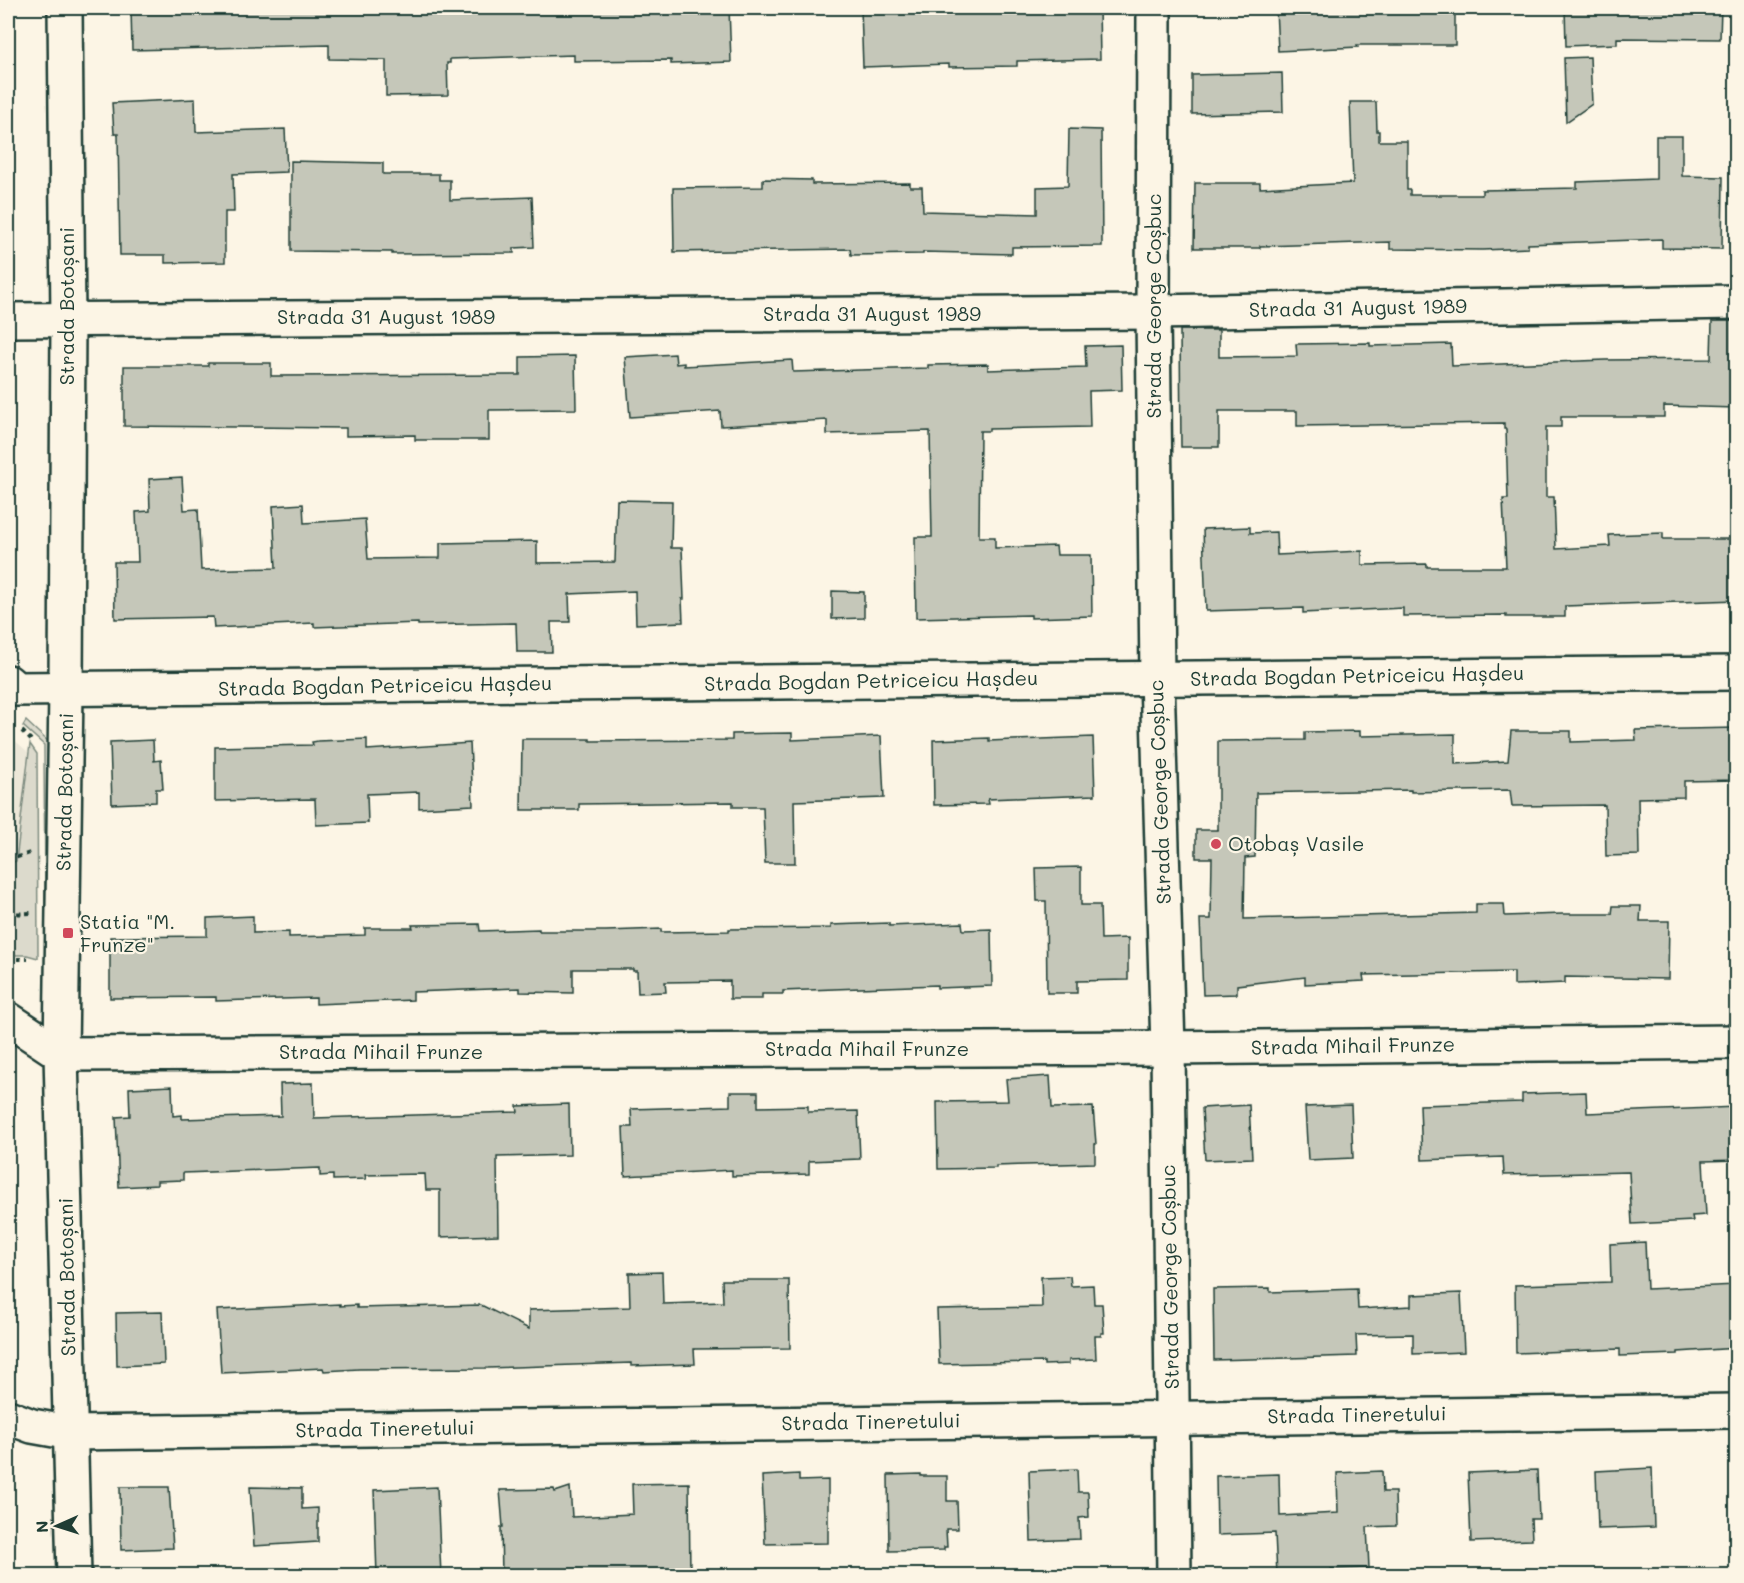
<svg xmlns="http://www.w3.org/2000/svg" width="1744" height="1583" font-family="Mali,sans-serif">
  <rect width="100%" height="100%" fill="#fcf5e5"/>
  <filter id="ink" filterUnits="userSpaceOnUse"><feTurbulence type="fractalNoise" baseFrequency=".0167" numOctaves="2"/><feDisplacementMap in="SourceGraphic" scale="12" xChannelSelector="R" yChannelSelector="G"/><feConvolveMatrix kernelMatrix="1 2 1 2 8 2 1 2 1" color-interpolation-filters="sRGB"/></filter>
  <g filter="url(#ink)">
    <!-- built -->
    <path fill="#ece7d8" d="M11,737L28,752L35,751L36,955H8V741Z"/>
    <!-- green -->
    <g fill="#dcdacc" stroke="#7e8c80" stroke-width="1.5">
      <path d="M26,721L52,745V908L45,909L44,745L23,726Z"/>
      <path d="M30,744L37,754L38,958L27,955H8V864L16,861Z"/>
    </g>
    <!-- building -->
    <g fill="#c5c7b9" stroke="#1f3d34" stroke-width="1.5">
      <path d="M131,8H185V9L241,8H729L731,62L671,64V60L574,61V55L450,59V63H447L448,95L386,96V60L329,59V45L132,50Z"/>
      <path d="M902,8H1099L1100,59L1017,61V66L949,67V64L863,67L861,9Z"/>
      <path d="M1276,8H1455V45H1357L1358,47L1278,51Z"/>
      <path d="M1565,8H1721L1720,39L1617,38V44L1566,46Z"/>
      <path d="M1590,57L1592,104L1566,122L1564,58Z"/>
      <path d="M1282,73L1283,112L1192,114V75Z"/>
      <path d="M195,99L196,132L285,129L287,172L233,174L234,212H225V262L165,263V255H120L118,134H114L112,103Z"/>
      <path d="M1350,102H1376L1377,131H1379V141H1407V190H1410V195H1482V190L1577,188V182L1656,179V136H1682V176L1723,177L1722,249L1662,248V239L1528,244V248L1483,250L1390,249V242L1260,246V248H1194L1195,183H1260V188L1353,183Z"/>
      <path d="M1069,129L1101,130L1102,246L1012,247V254L923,252V254L851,255L850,249L674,252L673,188L763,187V179L812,180V184L910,183V187H922L923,211L1037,214V187L1068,186Z"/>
      <path d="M291,161L383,163V174H439V180H450V200L532,197L534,247L514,248V253L392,254V252L291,251Z"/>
      <path d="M1712,321H1737V408L1664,406V417H1561V427H1546V497H1554L1556,549L1610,546L1609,535L1663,533V539H1737V600L1565,606V617H1506V615L1403,616V608L1303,613V608L1206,611L1203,529L1250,527V533L1276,532L1277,555L1362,551V565L1427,564V567H1506L1503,499H1508L1506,429H1504V423L1297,426V411H1219V447H1181L1180,330H1219V357L1297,356L1296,344L1370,343V346L1451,344L1452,366L1605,360L1711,359Z"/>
      <path d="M1121,345L1122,390L1089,391L1090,427L989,429V431H980L979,537H995V548L1056,546L1057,555H1091L1092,616L1031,618V615L916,618L915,537H932L930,431L827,434V420L721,426L720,411L630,417L625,357L675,354L676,364L684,363V366L792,360L793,372L928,368V365L988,364V370L1086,367L1085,346Z"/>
      <path d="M575,356L576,409L489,410V440H415V435L346,436V428L124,426V366H208V363H271V376L520,375V357Z"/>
      <path d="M182,477L184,510L198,509L201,570L276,568L273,506L303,504L304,523L365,519L368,559L440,558V543L537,541V563L615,562L617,500L672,501L671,548H682L684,599H682L683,622L636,624L635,591L569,594L570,622H551L552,652H517L516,623L418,625V623L314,627V623L214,628L213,617L115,619L114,562H138L136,512L150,511L149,479Z"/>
      <path d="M832,591L864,592V618L832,619Z"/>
      <path d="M1737,728V780L1684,781V797L1638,798L1639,855L1606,856L1605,805L1512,806L1510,790L1411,792V790L1256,793L1255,857L1245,858L1244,919L1476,913V904H1504L1505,916L1563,914H1612L1613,906H1641L1640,921H1669L1668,979L1565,977V983L1514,985V972L1363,975L1364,981L1305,984V977L1237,985V994L1203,995L1200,919H1211L1212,858H1196V830H1218V741L1305,740V732L1360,731V736L1455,734V764L1508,761L1511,731H1571V742L1636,740L1635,730Z"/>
      <path d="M792,733V740L881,736L884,798L794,801L795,863H765L763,807H733V802L579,804V810H521L522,739H590V741L732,740V734Z"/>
      <path d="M1093,737L1095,795L988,799L989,804L934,805L933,740L989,738V741Z"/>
      <path d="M367,739V750L470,743L473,805L419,808V792L367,794L368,823L316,825L315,799L215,801V747L313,745L312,742L318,741Z"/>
      <path d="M153,740L154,761L161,760L163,789H156V802L112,804L110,742Z"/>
      <path d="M1081,867V905H1100L1101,939L1128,938V980L1077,981V993H1047L1046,901H1037L1036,868Z"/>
      <path d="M253,916V933L289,932V937L365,935V928H413L412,925L479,924L480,931L539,929V931H606L661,929V932L729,931V929L831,928V925L889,923V926L962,923L963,930L991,929L992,986L937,988V985L783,991V994H762V999H730V981L665,982L666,992L638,993L637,971H633V969H573V993L520,992V988L413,992V1000L316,1004V998L216,1001V997L110,998V937L207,936V918Z"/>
      <path d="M1050,1076L1052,1108L1093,1107L1096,1144H1095V1163L996,1166V1168L938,1169L937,1102L1008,1101L1006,1079Z"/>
      <path d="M313,1083L314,1118L518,1112L517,1106L569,1104L570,1155L497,1157L498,1235L440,1237V1190H426L425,1174L365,1175L366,1179L333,1180V1175L320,1176V1168L183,1173V1180L157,1181V1185L119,1187L116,1117L130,1116L129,1088L172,1086L173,1116L182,1115V1119L281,1116L280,1084Z"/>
      <path d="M730,1092H758V1107L808,1106V1112L858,1111L860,1159L809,1161V1174L732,1176V1170L625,1176L623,1127H632L631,1109L730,1106Z"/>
      <path d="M1586,1092L1587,1113L1737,1107V1160L1703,1161L1706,1215L1692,1216L1693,1221L1632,1224L1629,1172L1504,1175L1503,1157L1422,1160L1420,1105L1522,1102V1094Z"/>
      <path d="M1249,1105L1252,1158L1205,1160L1202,1108Z"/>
      <path d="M1351,1105L1353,1158L1308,1160L1305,1107Z"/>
      <path d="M1645,1242L1647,1289L1737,1285V1348L1678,1352V1354L1620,1356V1349L1516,1353L1515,1285L1611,1282L1610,1244Z"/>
      <path d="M662,1272L663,1304L723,1302L722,1280H789L790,1348L694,1349L695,1364L631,1366V1363L488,1368L359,1369L324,1371L323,1368L221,1373L217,1310L340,1304V1306L357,1305V1308L481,1305L529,1329V1310L630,1307L629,1273Z"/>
      <path d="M1070,1276L1071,1286L1093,1285L1094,1304H1102L1104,1333H1101V1336H1095L1096,1359L1069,1360V1364L1044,1365V1362L939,1364L937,1309L1042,1307L1041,1277Z"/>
      <path d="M1270,1288V1292L1357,1289L1358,1309L1411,1306V1295L1461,1293L1464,1352L1413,1354V1334L1356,1335L1357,1356L1214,1360L1213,1289Z"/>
      <path d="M162,1312L164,1364L117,1366L116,1313Z"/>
      <path d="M1652,1468L1654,1527L1598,1529L1596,1471Z"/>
      <path d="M1077,1469L1078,1492H1088L1089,1517L1079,1518L1080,1539L1031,1541L1029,1471Z"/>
      <path d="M1537,1470L1539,1519H1531L1532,1540L1471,1542L1468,1473Z"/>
      <path d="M1382,1471L1383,1492H1395L1396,1526L1367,1527L1369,1568L1331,1569L1332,1575H1277L1275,1533L1217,1535L1216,1476L1279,1474L1280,1516L1338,1513L1337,1473Z"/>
      <path d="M799,1474V1481L828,1480V1543L765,1544L762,1476Z"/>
      <path d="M921,1474V1476H947V1501H957L958,1529H946L947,1547H944V1550L889,1551L888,1475Z"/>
      <path d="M689,1483L690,1575H502L501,1527H503L500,1490L554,1489L555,1492L570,1487L572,1517L633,1514L632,1484Z"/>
      <path d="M120,1487H169L173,1548L121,1550Z"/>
      <path d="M250,1487L302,1488V1509L318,1508V1542L254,1546Z"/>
      <path d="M437,1487L441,1575H377L374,1490Z"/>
    </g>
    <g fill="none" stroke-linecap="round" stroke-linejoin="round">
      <defs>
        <g id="minor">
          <path d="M65,8L68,320L66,689L61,1054L74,1576"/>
          <path d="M1154,8L1153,312L1157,678L1168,1048L1174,1576"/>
          <path d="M8,320L1153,312L1736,302"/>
          <path d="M8,682L16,689L1736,673"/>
          <path d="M8,1019L61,1054L1168,1048L1736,1042"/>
          <path d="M8,1417L32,1426L71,1433L1736,1411"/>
        </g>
      </defs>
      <!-- minor casing -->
      <use href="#minor" stroke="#1f3d34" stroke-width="38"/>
      <!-- path -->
      <g stroke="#1f3d34" stroke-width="4" stroke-dasharray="4.5 4.5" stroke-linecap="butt">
        <path d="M22,731L31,740"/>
        <path d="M8,860L30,853"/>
        <path d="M8,914L31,913"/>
        <path d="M8,959H28"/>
      </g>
      <!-- minor -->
      <use href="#minor" stroke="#fcf5e5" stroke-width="33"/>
    </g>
  </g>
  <!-- markers -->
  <g fill="#d1495b" stroke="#fcf5e5" stroke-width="2">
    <circle cx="1216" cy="844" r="6"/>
    <rect x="62" y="927" width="12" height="12" rx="3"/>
  </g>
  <g text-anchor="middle" stroke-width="4.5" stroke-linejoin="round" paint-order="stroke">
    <!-- street labels -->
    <g font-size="20" fill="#1f3d34" stroke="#fcf5e5">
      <text transform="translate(67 306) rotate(-90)" y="7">Strada Botoșani</text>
      <text transform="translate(1154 306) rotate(-90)" y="7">Strada George Coșbuc</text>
      <text transform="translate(1358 308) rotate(-1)" y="7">Strada 31 August 1989</text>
      <text x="872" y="321">Strada 31 August 1989</text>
      <text x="386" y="324">Strada 31 August 1989</text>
      <text transform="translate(1357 676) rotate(-1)" y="7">Strada Bogdan Petriceicu Hașdeu</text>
      <text transform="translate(871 681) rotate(-1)" y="7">Strada Bogdan Petriceicu Hașdeu</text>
      <text transform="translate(385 686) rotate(-1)" y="7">Strada Bogdan Petriceicu Hașdeu</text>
      <text transform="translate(65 792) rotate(-89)" y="7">Strada Botoșani</text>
      <text transform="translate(1160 792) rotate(-92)" y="7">Strada George Coșbuc</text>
      <text transform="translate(1353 1046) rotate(-1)" y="7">Strada Mihail Frunze</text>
      <text x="867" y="1056">Strada Mihail Frunze</text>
      <text x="381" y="1059">Strada Mihail Frunze</text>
      <text transform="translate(67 1277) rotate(-91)" y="7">Strada Botoșani</text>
      <text transform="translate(1170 1277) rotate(-91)" y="7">Strada George Coșbuc</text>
      <text transform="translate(1357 1415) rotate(-1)" y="7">Strada Tineretului</text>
      <text transform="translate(871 1422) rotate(-1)" y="7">Strada Tineretului</text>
      <text transform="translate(385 1429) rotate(-1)" y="7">Strada Tineretului</text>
    </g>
    <!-- poi labels -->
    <g font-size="20" fill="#1f3d34" stroke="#fcf5e5" text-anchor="start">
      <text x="1228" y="851">Otobaș Vasile</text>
      <text x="80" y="929">Statia "M.<tspan x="80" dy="23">Frunze"</tspan></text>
    </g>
  </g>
  <!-- margin -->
  <rect width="1744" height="1583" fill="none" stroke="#fcf5e5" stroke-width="30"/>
  <rect x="15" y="15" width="1714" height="1553" fill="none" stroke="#1f3d34" stroke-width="2" filter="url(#ink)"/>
  <!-- north arrow -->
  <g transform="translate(57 1526) rotate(267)" stroke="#fcf5e5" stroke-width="4.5" paint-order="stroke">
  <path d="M0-4.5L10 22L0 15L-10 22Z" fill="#1f3d34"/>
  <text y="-9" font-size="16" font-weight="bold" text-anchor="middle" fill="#1f3d34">N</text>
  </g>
</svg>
